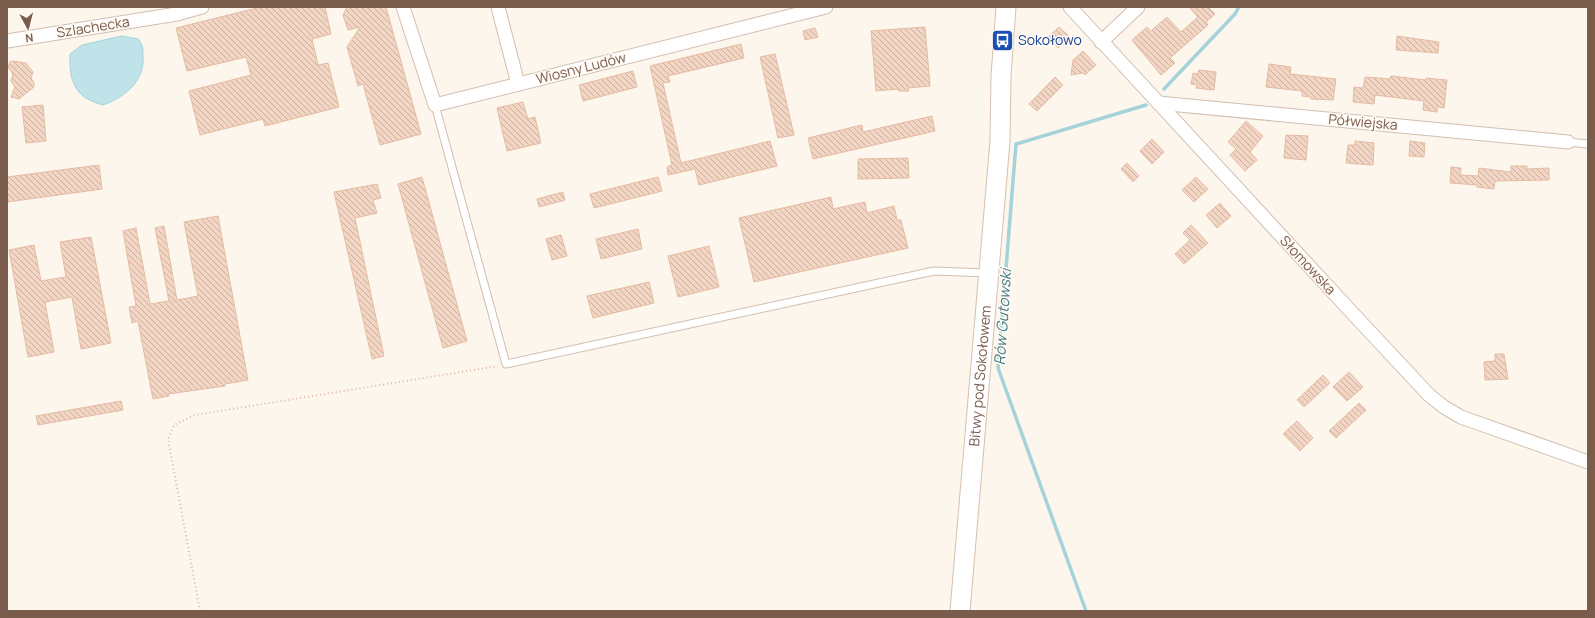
<svg xmlns="http://www.w3.org/2000/svg" width="1595" height="618" font-family="Manrope,sans-serif">
  <defs>
    <pattern id="building-back-hatch" width="6" height="6" patternUnits="userSpaceOnUse"><rect width="6" height="6" fill="#f3d5c3"/><path d="M-1 5l2 2M0 0l6 6M5-1l2 2" fill="none" stroke="#cab0a1"/></pattern>
  </defs>
  <rect width="100%" height="100%" fill="#fdf6ec"/>
  <!-- water -->
  <path fill="#bfe3e8" stroke="#a5d3da" d="M122,36L138,39C143,44 143,49 143,56C145,81 125,97 103,105C75,98 69,82 70,54L82,45Z"/>
  <g fill="none" stroke-linecap="round" stroke-linejoin="round">
    <!-- stream -->
    <g stroke="#a5d3da" stroke-width="3.5">
      <path d="M1164,89L1235,14L1239,7"/>
      <path d="M1086,611L998,368L1016,144L1146,105"/>
    </g>
  </g>
  <!-- building -->
  <g fill="url(#building-back-hatch)" stroke="#e6bba3">
    <path d="M261,7H325L331,34L312,39L318,65L328,63L339,107L265,126L263,119L200,135L189,91L251,75L246,57L187,71L176,28Z"/>
    <path d="M347,7H386L421,134L380,145L363,84L358,86L347,47L360,27L348,30L343,15Z"/>
    <path d="M1189,7H1208L1215,14L1206,22L1208,25L1170,58L1175,63L1161,75L1132,40L1147,27L1151,31L1167,17L1181,32L1198,17Z"/>
    <path d="M925,27L930,86L908,88L909,91H899L898,89L876,91L871,31Z"/>
    <path d="M1059,27L1070,37L1058,48L1048,37Z"/>
    <path d="M815,28L818,37L805,40L803,31Z"/>
    <path d="M1397,36L1439,42L1438,53L1396,50Z"/>
    <path d="M741,44L744,58L668,76L670,82L663,83L681,163L770,141L777,166L699,185L695,169L668,175L667,167L672,165L650,66Z"/>
    <path d="M1083,51L1096,65L1085,75L1083,73L1071,75L1073,60Z"/>
    <path d="M775,54L794,135L778,138L760,57Z"/>
    <path d="M13,61L26,63L33,72L31,78L34,83V87L19,99L11,97L15,87L11,81L13,74L8,67L10,62Z"/>
    <path d="M1269,64L1291,67L1290,74L1336,79L1333,100L1311,99V97L1302,96V91L1266,87Z"/>
    <path d="M1199,70L1216,72L1214,90L1196,88L1197,85L1191,84L1193,73L1198,74Z"/>
    <path d="M633,71L637,87L583,101L579,85Z"/>
    <path d="M1391,76L1426,80V78L1447,80L1444,108L1437,107V112L1423,110L1424,101L1375,95L1374,104L1353,102L1354,87L1363,88L1365,77L1390,79Z"/>
    <path d="M1055,77L1063,85L1037,111L1029,104Z"/>
    <path d="M523,102L528,119L535,117L541,143L507,151L497,108Z"/>
    <path d="M43,105L46,141L26,143L22,107Z"/>
    <path d="M932,116L935,131L813,159L808,138L862,125L863,132Z"/>
    <path d="M1246,121L1263,136L1250,152L1257,160L1245,171L1230,155L1236,149L1228,142Z"/>
    <path d="M1286,135L1308,136L1306,160L1284,158Z"/>
    <path d="M1152,139L1164,152L1152,164L1140,151Z"/>
    <path d="M1355,141L1374,143L1373,165L1346,163L1348,145H1355Z"/>
    <path d="M1410,141L1425,143L1424,157L1409,156Z"/>
    <path d="M908,158L909,178L858,179V159Z"/>
    <path d="M1127,163L1139,176L1133,182L1121,169Z"/>
    <path d="M99,165L102,189L7,202V177Z"/>
    <path d="M1511,166H1527V169L1549,168V180L1495,181L1494,189L1477,187V185L1450,183L1451,167L1461,168L1460,175L1478,176L1479,168L1511,172Z"/>
    <path d="M422,177L467,341L443,348L398,184Z"/>
    <path d="M658,177L662,191L594,208L590,194Z"/>
    <path d="M1196,177L1208,189L1194,202L1182,190Z"/>
    <path d="M377,184L381,198L373,200L377,213L355,218L384,356L372,359L334,192Z"/>
    <path d="M563,192L565,200L539,207L537,199Z"/>
    <path d="M831,197L833,209L865,202L867,213L894,206L897,220H901L908,248L754,282L739,218Z"/>
    <path d="M1220,203L1231,216L1217,228L1206,215Z"/>
    <path d="M218,216L248,380L225,384V386L168,394L169,396L153,399L138,321L132,323L129,307L136,306L123,231L136,228L150,304L169,301L155,228L164,226L177,300L198,296L184,222Z"/>
    <path d="M1191,225L1208,243L1184,264L1175,254L1190,240L1183,233Z"/>
    <path d="M638,229L642,249L601,259L596,239Z"/>
    <path d="M561,235L567,256L552,260L546,239Z"/>
    <path d="M91,237L111,343L81,349L72,297L45,302L54,352L28,357L9,250L34,245L41,281L66,277L60,242Z"/>
    <path d="M709,246L719,287L678,297L668,256Z"/>
    <path d="M649,282L654,303L593,318L587,296Z"/>
    <path d="M1495,354H1504L1508,379L1485,380L1484,362L1495,361Z"/>
    <path d="M1349,372L1363,387L1347,401L1333,387Z"/>
    <path d="M1323,375L1330,383L1304,407L1297,400Z"/>
    <path d="M121,401L123,410L38,425L36,416Z"/>
    <path d="M1359,403L1366,410L1336,438L1329,431Z"/>
    <path d="M1297,421L1313,438L1300,451L1283,434Z"/>
  </g>
  <g fill="none" stroke-linecap="round" stroke-linejoin="round">
    <defs>
      <g id="lane">
        <path d="M435,105L506,364L934,271L988,273"/>
        <path d="M1568,142L1588,144"/>
      </g>
      <g id="street">
        <path d="M403,7L435,105L826,7"/>
        <path d="M498,7L518,84"/>
        <path d="M1070,7L1357,318L1429,395L1444,407L1461,417L1588,462"/>
        <path d="M7,41L177,14L202,7"/>
        <path d="M1101,42L1138,7"/>
        <path d="M1158,103L1568,142"/>
      </g>
      <g id="secondary">
        <path id="s1" d="M960,611L1000,141L1001,76L1006,7"/>
      </g>
    </defs>
    <!-- lane casing -->
    <use href="#lane" stroke="#d1beb0" stroke-width="9"/>
    <!-- street casing -->
    <use href="#street" stroke="#d1beb0" stroke-width="15"/>
    <!-- secondary casing -->
    <use href="#secondary" stroke="#d6c0b0" stroke-width="21"/>
    <!-- path -->
    <path stroke="#d9b8a5" stroke-width="2" stroke-dasharray="1 3" stroke-linecap="butt" d="M200,611L168,439L174,425L195,415L498,366"/>
    <!-- lane -->
    <use href="#lane" stroke="#fff" stroke-width="7"/>
    <!-- street -->
    <use href="#street" stroke="#fff" stroke-width="13"/>
    <!-- secondary -->
    <use href="#secondary" stroke="#fff" stroke-width="19"/>
  </g>
  <!-- icons -->
  <defs>
    <symbol id="bus-square" viewBox="-11 -11 22 22"><rect x="-9" y="-9" width="18" height="18" rx="4" fill="#1a4fb4" stroke="#fffaf3"/><path d="M-5-6H5V4H4V6H2V4H-2V6H-4V4H-5ZM-3.5-4V0h7V-4ZM-3.5 1.2v1.5H-2V1.2ZM2 1.2v1.5H3.5V1.2Z" fill="#fff"/></symbol>
  </defs>
  <g fill-rule="evenodd">
    <use href="#bus-square" x="990" y="28" width="25" height="25"/>
  </g>
  <g text-anchor="middle" stroke-width="3" stroke-linejoin="round" paint-order="stroke">
    <!-- street labels -->
    <g font-size="14" fill="#7a5c4d" stroke="#fffaf3">
      <text transform="translate(93 27) rotate(-9)" y="5">Szlachecka</text>
      <text transform="translate(581 68) rotate(-14)" y="5">Wiosny Ludów</text>
      <text transform="translate(1363 122) rotate(5)" y="5">Półwiejska</text>
      <text transform="translate(1308 265) rotate(47)" y="5">Słomowska</text>
      <text dy="5" stroke="none"><textPath href="#s1" startOffset="236">Bitwy pod Sokołowem</textPath></text>
    </g>
    <!-- transit labels -->
    <g font-size="14" fill="#164399" stroke="#fffaf3" text-anchor="start">
      <text x="1018" y="45">Sokołowo</text>
    </g>
    <!-- water labels -->
    <g font-size="15" font-style="italic" fill="#437c86" stroke="#fffaf3">
      <text transform="translate(1003 317) rotate(-86)" y="5">Rów Gutowski</text>
    </g>
  </g>
  <!-- border -->
  <rect width="1595" height="618" fill="none" stroke="#7a5c4d" stroke-width="16"/>
  <!-- north arrow -->
  <g transform="translate(28 28) rotate(173)" stroke="#fffaf3" stroke-width="3" paint-order="stroke">
  <path d="M0-3L7 15L0 10L-7 15Z" fill="#7a5c4d"/>
  <text y="-6" font-size="11" font-weight="bold" text-anchor="middle" fill="#7a5c4d">N</text>
  </g>
</svg>
